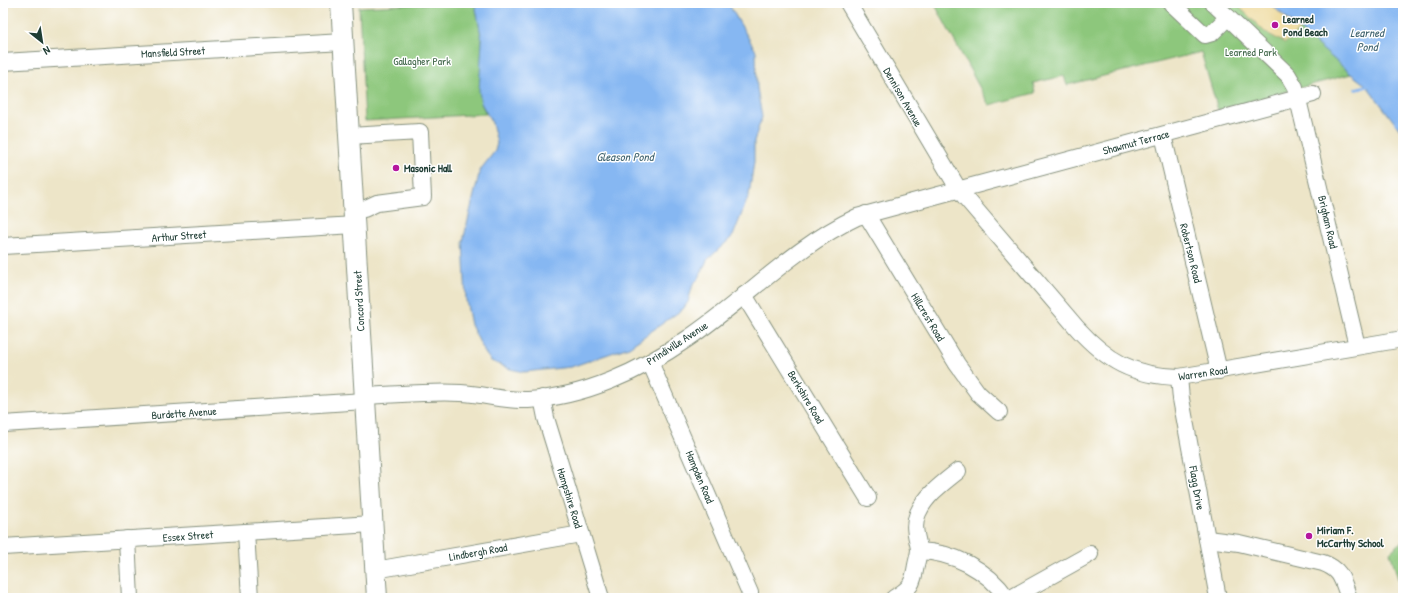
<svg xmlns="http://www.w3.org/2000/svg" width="1406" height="601" font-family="'Patrick Hand',sans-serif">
  <rect width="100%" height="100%" fill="#fff"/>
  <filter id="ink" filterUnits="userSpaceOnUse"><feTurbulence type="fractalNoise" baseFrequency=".025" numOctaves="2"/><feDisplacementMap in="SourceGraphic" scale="8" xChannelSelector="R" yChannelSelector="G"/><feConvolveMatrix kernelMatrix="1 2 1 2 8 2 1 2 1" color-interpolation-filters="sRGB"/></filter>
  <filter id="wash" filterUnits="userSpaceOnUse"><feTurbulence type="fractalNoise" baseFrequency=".012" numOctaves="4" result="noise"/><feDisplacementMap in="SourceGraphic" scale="16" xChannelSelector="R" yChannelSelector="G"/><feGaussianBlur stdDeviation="0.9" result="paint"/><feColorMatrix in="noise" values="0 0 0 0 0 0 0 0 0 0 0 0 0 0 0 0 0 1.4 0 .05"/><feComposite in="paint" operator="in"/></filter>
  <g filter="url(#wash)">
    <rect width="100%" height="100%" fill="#ede5c8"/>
    <!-- green -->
    <g fill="#8dc77b" stroke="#568258">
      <path d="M445,3H475L482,41L481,103L486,114L365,121L359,7Z"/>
      <path d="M934,3H1269L1351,74L1218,110L1201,52L1067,85L1064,76L1033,83L1035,93L989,105Z"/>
      <path d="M1403,541V595L1390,552Z"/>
    </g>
    <!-- sand -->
    <path fill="#eeda9e" stroke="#868c69" d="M1235,3H1269L1300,30L1285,43L1265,32Z"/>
    <!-- water -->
    <g fill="#86b7f2" stroke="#527a93">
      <path d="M475,3H728L756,51L757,88L762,117L754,141V162L749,195L733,236L707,260L699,278L693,284L688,302L683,309L629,347L571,367L524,372L510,369L491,361L485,353L471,325L466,300L463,241L480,170L495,151L497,143L492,123L481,103L479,91L482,41Z"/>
      <path d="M1269,3H1403V134L1367,86L1351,74Z"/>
    </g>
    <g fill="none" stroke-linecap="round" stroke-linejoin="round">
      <!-- stream -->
      <path stroke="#86b7f2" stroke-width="3.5" d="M1356,89L1367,86"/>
    </g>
  </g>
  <g filter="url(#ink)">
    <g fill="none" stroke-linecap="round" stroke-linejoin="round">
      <defs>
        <g id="minor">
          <path d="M848,3L959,190L1077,328C1107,361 1133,376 1179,377L1403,339"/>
          <path d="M1171,3L1205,35L1212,33L1228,17"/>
          <path d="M1213,3L1288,75L1295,87L1357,346"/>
          <path d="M3,62L343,42"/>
          <path d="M1163,135L1219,371"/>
          <path d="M349,136L420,132L423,197L377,203L364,209H354"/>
          <path d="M866,214L957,364L978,393L999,412"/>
          <path d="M3,246L355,225"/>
          <path d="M744,295L868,498"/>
          <path d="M650,362L750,593"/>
          <path d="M1179,377L1181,399L1218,598"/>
          <path d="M365,396C397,395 429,391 461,393C484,394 505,401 528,400C584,397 641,371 687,339C745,300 793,247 857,217L1313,94"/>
          <path d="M542,398L546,418L601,598"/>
          <path d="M3,424L365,401"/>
          <path d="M246,532L250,598"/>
          <path d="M127,539L130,598"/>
          <path d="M1207,539L1239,543L1323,563C1342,570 1342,580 1349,598"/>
          <path d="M3,547L372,524"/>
          <path d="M919,551C953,552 987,569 1007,598"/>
          <path d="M375,570L581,534"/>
          <path d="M894,598C911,588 913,584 916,565C917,560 919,554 919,549C917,536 912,527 918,513C926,495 943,483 958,471"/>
          <path d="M1011,598L1090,554"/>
        </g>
        <path id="major" d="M341,3L377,598"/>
      </defs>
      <!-- minor casing -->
      <use href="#minor" stroke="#86917e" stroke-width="18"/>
      <!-- major casing -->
      <use href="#major" stroke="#86917e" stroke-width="22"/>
      <!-- minor -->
      <use href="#minor" stroke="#fff" stroke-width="16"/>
      <!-- major -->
      <use href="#major" stroke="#fff" stroke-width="20"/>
    </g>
  </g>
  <!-- markers -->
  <g fill="#b5179e" stroke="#fff" stroke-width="1.5">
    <circle cx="1275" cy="25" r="4"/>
    <circle cx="396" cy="168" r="4"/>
    <circle cx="1309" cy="536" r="4"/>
  </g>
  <g text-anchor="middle" stroke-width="3" stroke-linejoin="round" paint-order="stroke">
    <!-- poi labels -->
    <g font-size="11" font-weight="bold" fill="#1f3d34" stroke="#fff" text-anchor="start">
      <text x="1283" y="23">Learned<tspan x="1283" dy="13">Pond Beach</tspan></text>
      <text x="404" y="172">Masonic Hall</text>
      <text x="1317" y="534">Miriam F.<tspan x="1317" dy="13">McCarthy School</tspan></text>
    </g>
    <!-- street labels -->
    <g font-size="11" fill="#1f3d34" stroke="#fff">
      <text transform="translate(173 52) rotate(-3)" y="4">Mansfield Street</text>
      <text transform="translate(903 97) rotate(60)" y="4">Dennison Avenue</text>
      <text transform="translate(1136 142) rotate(-15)" y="4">Shawmut Terrace</text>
      <text transform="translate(1328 222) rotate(77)" y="4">Brigham Road</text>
      <text transform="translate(179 236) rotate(-4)" y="4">Arthur Street</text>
      <text transform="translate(1191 253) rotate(76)" y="4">Robertson Road</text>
      <text transform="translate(359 301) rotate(-93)" y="4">Concord Street</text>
      <text transform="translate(928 317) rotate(59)" y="4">Hillcrest Road</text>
      <text transform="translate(677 343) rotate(-33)" y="4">Prindiville Avenue</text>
      <text transform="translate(1203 373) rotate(-8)" y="4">Warren Road</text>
      <text transform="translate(806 397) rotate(59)" y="4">Berkshire Road</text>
      <text transform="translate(184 413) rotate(-4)" y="4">Burdette Avenue</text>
      <text transform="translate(700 477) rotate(67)" y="4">Hampden Road</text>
      <text transform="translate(1197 488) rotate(80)" y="4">Flagg Drive</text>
      <text transform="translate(570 498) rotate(73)" y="4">Hampshire Road</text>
      <text transform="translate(188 536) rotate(-4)" y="4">Essex Street</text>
      <text transform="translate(478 552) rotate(-10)" y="4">Lindbergh Road</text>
    </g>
    <!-- park labels -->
    <g font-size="11" fill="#406649" stroke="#fff">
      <text x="1251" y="56">Learned Park</text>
      <text x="422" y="65">Gallagher Park</text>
    </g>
    <!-- water labels -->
    <g font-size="12" font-style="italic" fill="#3e626d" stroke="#fff">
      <text x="1367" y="37">Learned<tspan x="1367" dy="14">Pond</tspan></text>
      <text x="625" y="161">Gleason Pond</text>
    </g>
  </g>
  <!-- margin -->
  <rect width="1406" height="601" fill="none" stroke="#fff" stroke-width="16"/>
  <!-- north arrow -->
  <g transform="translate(42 42) rotate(150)" stroke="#ffffff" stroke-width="3" paint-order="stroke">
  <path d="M0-3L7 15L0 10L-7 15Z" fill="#1f3d34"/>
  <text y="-6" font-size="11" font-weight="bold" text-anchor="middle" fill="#1f3d34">N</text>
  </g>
</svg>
